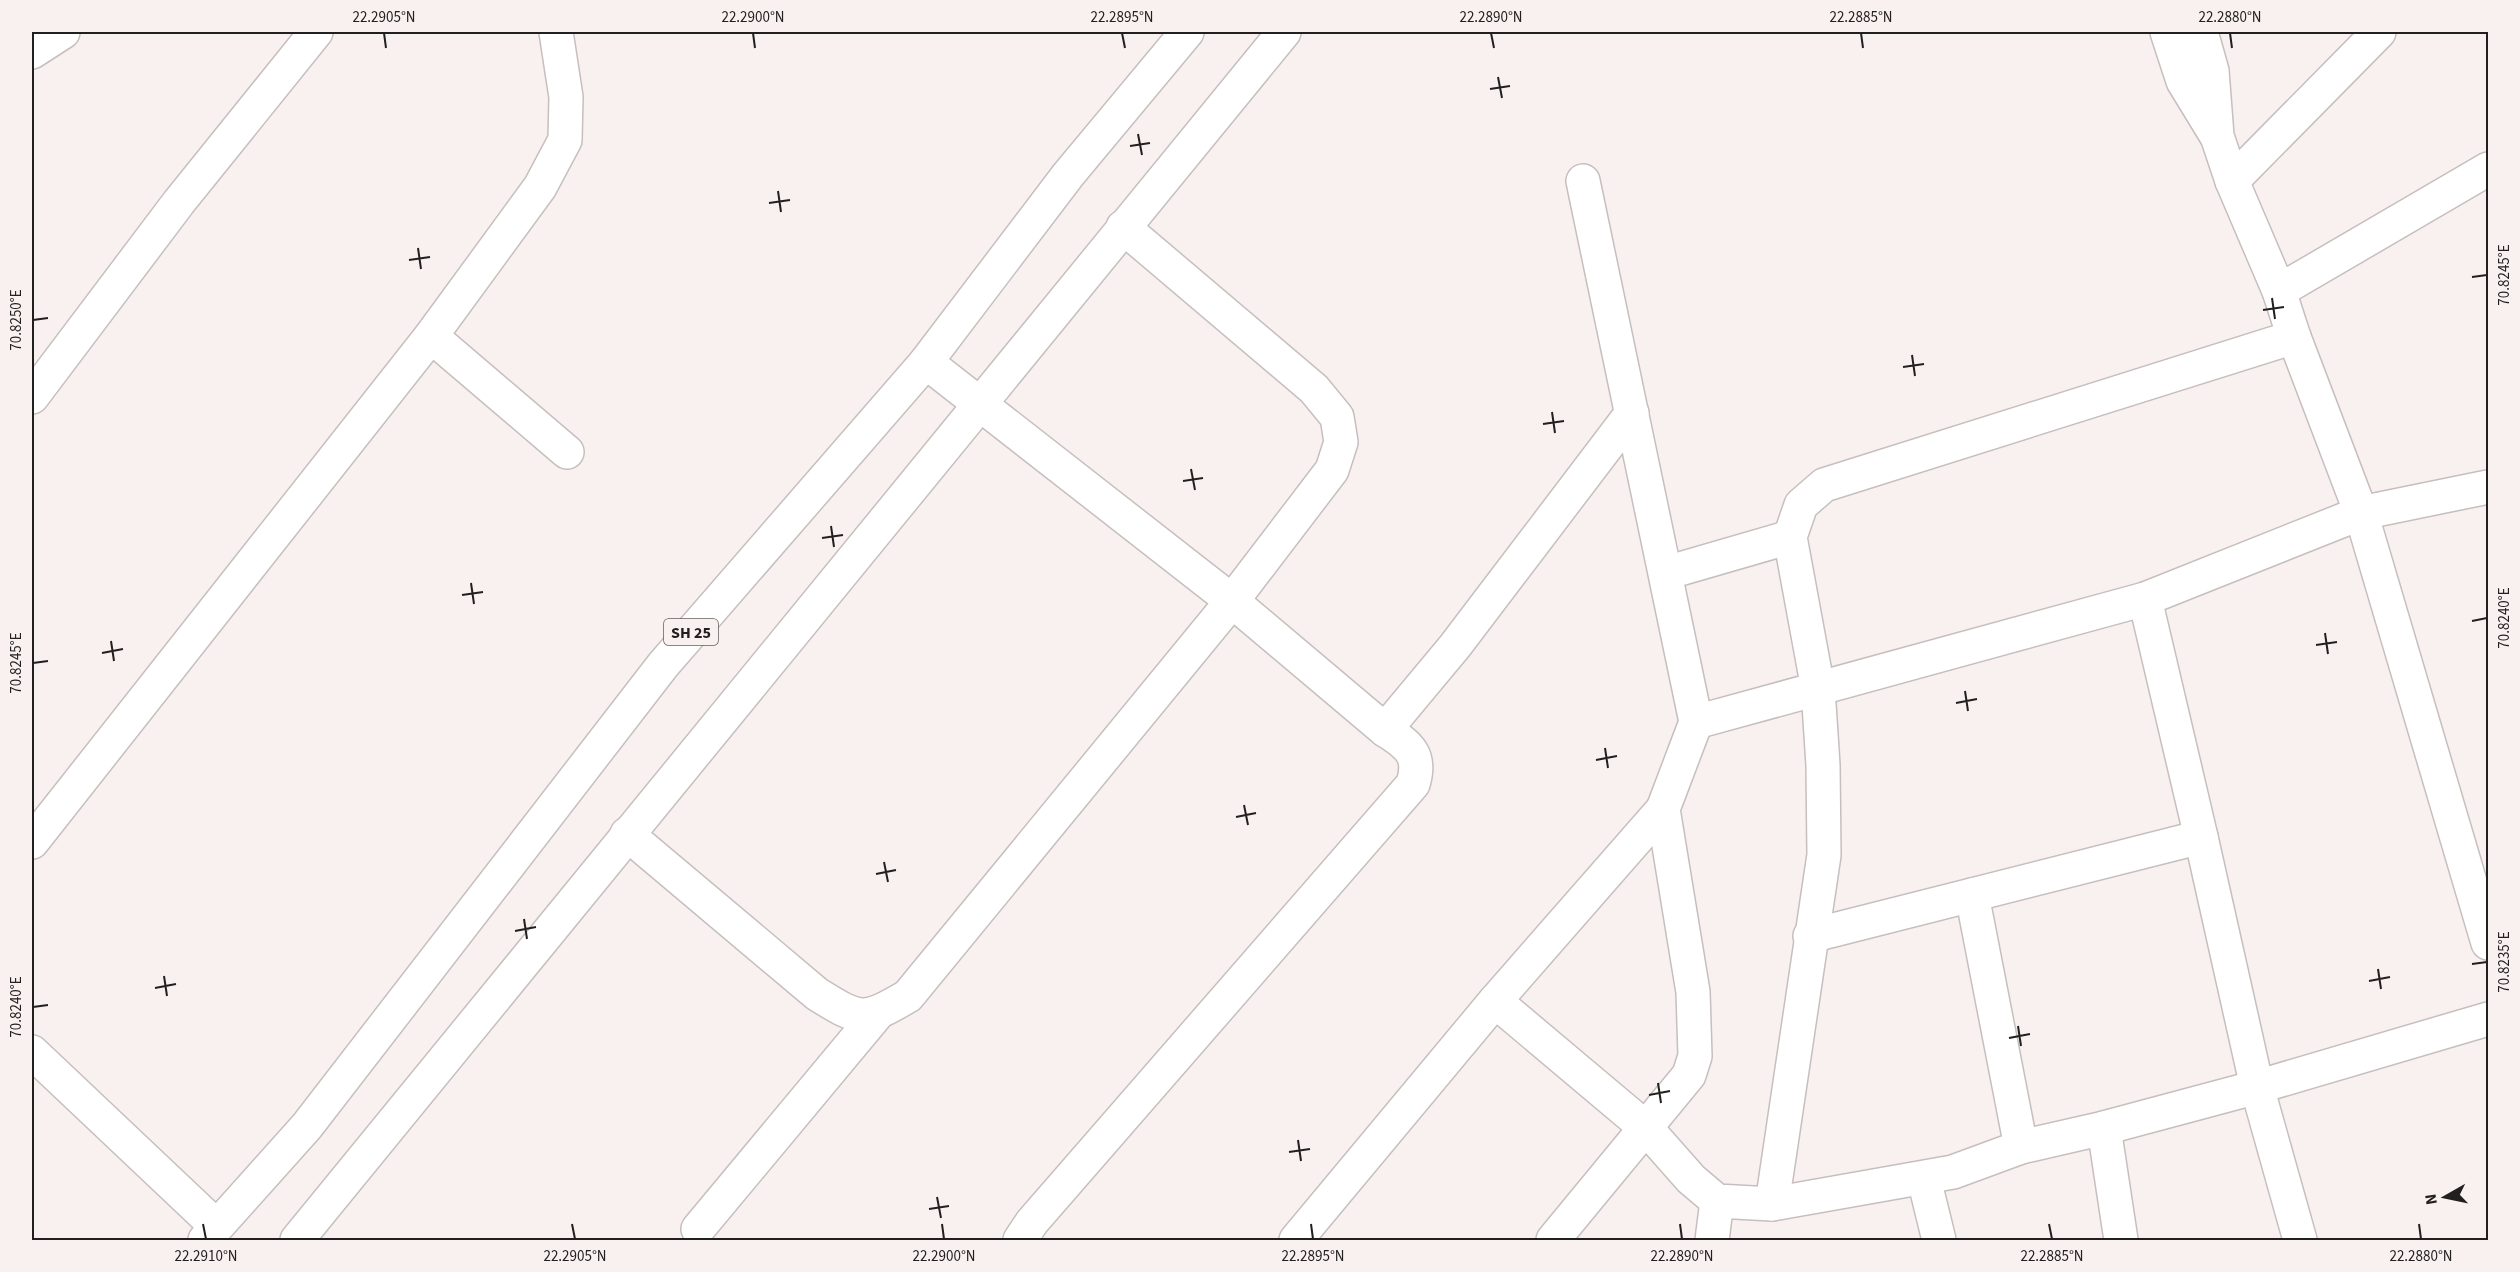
<svg xmlns="http://www.w3.org/2000/svg" width="2520" height="1272" font-family="'Source Sans 3',sans-serif">
  <rect width="100%" height="100%" fill="#f9f1f0"/>
  <g fill="none" stroke-linecap="round" stroke-linejoin="round">
    <defs>
      <g id="street">
        <path d="M2167,32L2183,81L2216,135"/>
        <path d="M2201,32L2212,71L2217,136L2232,181L2279,291L2294,337L2361,513L2488,943"/>
        <path d="M32,52L63,32"/>
        <path d="M1583,181L1696,722L2145,599L2361,513L2488,487"/>
        <path d="M2232,181L2379,32"/>
        <path d="M2279,291L2488,169"/>
        <path d="M431,336L567,452"/>
        <path d="M926,362L1232,601L1385,730C1409,745 1422,755 1413,784L1032,1222L1020,1240"/>
        <path d="M32,397L179,202L316,32"/>
        <path d="M1666,573L1790,537"/>
        <path d="M2145,599L2201,837"/>
        <path d="M1385,730L1455,646L1632,413"/>
        <path d="M627,834L817,994C860,1021 864,1022 908,996L1232,601L1332,470L1341,442L1337,417L1314,389L1123,227"/>
        <path d="M32,842L431,336L540,187L565,140L566,97L556,32"/>
        <path d="M1972,895L2021,1147"/>
        <path d="M1810,936L2201,837L2257,1087L2300,1240"/>
        <path d="M1495,1001L1663,809"/>
        <path d="M32,1052L216,1226"/>
        <path d="M2104,1128L2121,1240"/>
        <path d="M1924,1179L1939,1240"/>
        <path d="M1772,1204L1824,855L1823,765L1818,689L1790,537L1801,505L1824,485L2294,337"/>
        <path d="M698,1229L877,1014"/>
        <path d="M1296,1240L1495,1001L1646,1128L1691,1179L1717,1201L1772,1204L1953,1172L2021,1147L2104,1128L2257,1087L2488,1019"/>
        <path d="M1553,1240L1689,1075L1695,1056L1693,992L1663,809L1696,722"/>
        <path d="M1712,1240L1717,1201"/>
      </g>
      <g id="primary">
        <path d="M205,1240L307,1126L663,665L926,362L1068,175L1187,32"/>
        <path d="M297,1240L1284,32"/>
      </g>
    </defs>
    <!-- street casing -->
    <use href="#street" stroke="#c6bfbe" stroke-width="36"/>
    <!-- primary casing -->
    <use href="#primary" stroke="#c6bfbe" stroke-width="36"/>
    <!-- street -->
    <use href="#street" stroke="#fff" stroke-width="33"/>
    <!-- primary -->
    <use href="#primary" stroke="#fff" stroke-width="33"/>
  </g>
  <!-- ticks -->
  <path fill="none" stroke="#22201f" stroke-width="2" d="M384,33L386,48M753,33L755,48M1122,33L1125,48M1491,33L1494,48M1861,33L1863,48M2230,33L2232,48M1498,77L1502,98M1490,89L1510,86M1138,134L1142,155M1130,146L1150,143M778,191L781,212M769,203L790,200M418,248L421,269M409,260L430,257M2472,277L2487,275M2272,298L2275,319M2263,310L2284,307M33,320L48,318M1912,355L1915,376M1903,367L1924,364M1552,412L1555,433M1543,424L1564,421M1191,469L1195,490M1183,481L1203,478M831,526L834,547M822,538L843,535M471,583L474,604M462,595L483,592M2472,621L2487,618M2325,633L2328,654M111,641L114,661M2316,645L2337,642M102,653L123,649M33,663L48,661M1965,691L1968,711M1956,703L1977,699M1605,748L1608,768M1596,760L1617,756M1244,805L1248,825M1236,817L1256,813M884,862L888,882M876,874L896,870M524,919L527,939M515,931L536,927M2472,964L2487,962M2378,969L2381,989M164,976L167,996M2369,981L2390,977M155,988L176,984M33,1007L48,1005M2018,1026L2021,1046M2009,1038L2030,1034M1658,1083L1661,1103M1649,1095L1670,1091M1298,1140L1301,1161M1289,1152L1310,1149M937,1197L941,1218M929,1209L949,1206M203,1224L206,1239M572,1224L575,1239M942,1224L944,1239M1311,1224L1313,1239M1680,1224L1682,1239M2049,1224L2052,1239M2419,1224L2421,1239"/>
  <g text-anchor="middle" stroke-width="4.5" stroke-linejoin="round" paint-order="stroke">
    <!-- shield labels -->
    <rect fill="#f9f1f0" stroke="#625f5e" stroke-width="1.5" x="664" y="619" width="54" height="26" rx="4.5"/>
    <g font-size="16" font-weight="bold" fill="#22201f">
      <text x="691" y="638">SH 25</text>
    </g>
  </g>
  <!-- border -->
  <rect width="2520" height="1272" fill="none" stroke="#f9f1f0" stroke-width="66"/>
  <!-- north arrow -->
  <g transform="translate(2445 1197) rotate(261)" stroke="#f9f1f0" stroke-width="4.5" paint-order="stroke">
  <path d="M0-4.5L10 22L0 15L-10 22Z" fill="#22201f"/>
  <text y="-9" font-size="16" font-weight="bold" text-anchor="middle" fill="#22201f">N</text>
  </g>
  <rect x="33" y="33" width="2454" height="1206" fill="none" stroke="#22201f" stroke-width="2"/>
  <g font-size="15" text-anchor="middle" fill="#22201f">
    <text x="384" y="22">22.2905°N</text>
    <text x="753" y="22">22.2900°N</text>
    <text x="1122" y="22">22.2895°N</text>
    <text x="1491" y="22">22.2890°N</text>
    <text x="1861" y="22">22.2885°N</text>
    <text x="2230" y="22">22.2880°N</text>
    <text transform="translate(2504 275) rotate(-90)" y="5">70.8245°E</text>
    <text transform="translate(16 320) rotate(-90)" y="5">70.8250°E</text>
    <text transform="translate(2504 618) rotate(-90)" y="5">70.8240°E</text>
    <text transform="translate(16 663) rotate(-90)" y="5">70.8245°E</text>
    <text transform="translate(2504 962) rotate(-90)" y="5">70.8235°E</text>
    <text transform="translate(16 1007) rotate(-90)" y="5">70.8240°E</text>
    <text x="206" y="1261">22.2910°N</text>
    <text x="575" y="1261">22.2905°N</text>
    <text x="944" y="1261">22.2900°N</text>
    <text x="1313" y="1261">22.2895°N</text>
    <text x="1682" y="1261">22.2890°N</text>
    <text x="2052" y="1261">22.2885°N</text>
    <text x="2421" y="1261">22.2880°N</text>
  </g>
</svg>
